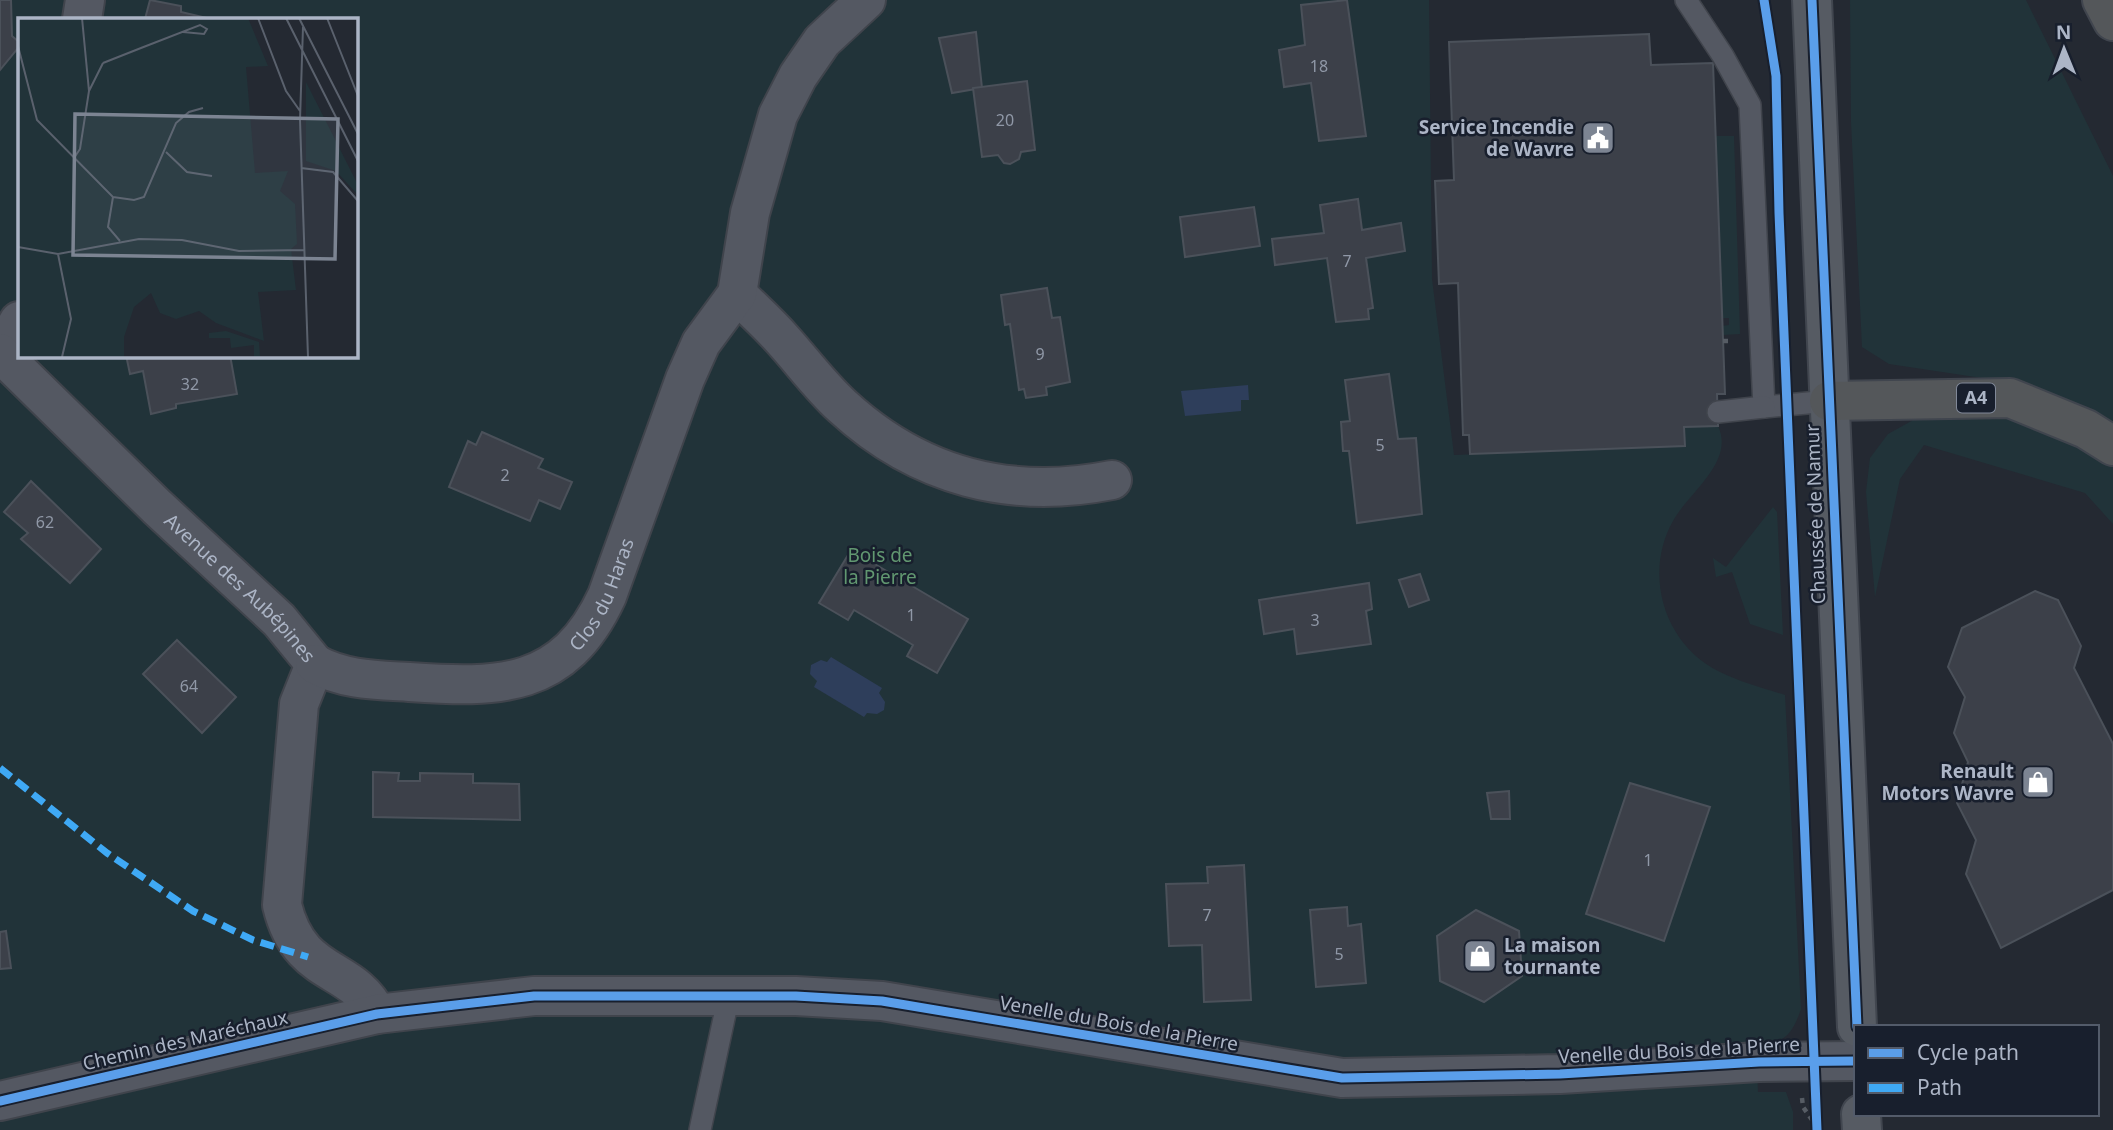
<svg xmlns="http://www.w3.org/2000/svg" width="2113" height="1130" font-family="'Noto Sans',sans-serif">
  <rect width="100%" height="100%" fill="#242932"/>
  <!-- green -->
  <g fill="#213339" fill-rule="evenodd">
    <path d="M0,0H1429L1432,279L1454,455L1684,446V427L1718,426C1735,462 1689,492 1673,521C1643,574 1664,645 1720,672C1740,682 1763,688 1785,695L1801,1009C1791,1038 1784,1041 1756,1048L1758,1092H1786L1793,1112V1130H0ZM19,19H355V355H19Z"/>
    <path d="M1850,0H2026L2113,176V423L2022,384L1889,364L1862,347L1851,122Z"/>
    <path d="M1716,136H1734L1740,334L1722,335V326L1729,325V318H1721Z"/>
    <path d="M2005,414L2113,462V524L2085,493L1924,445L1900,479L1875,597L1866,492L1870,458L1888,434L1915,419Z"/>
    <path d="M1773,507L1777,512L1783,635L1750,624L1732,572L1716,577L1713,558L1726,567Z"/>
  </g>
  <!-- water -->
  <g fill="#2e3e5b">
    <path d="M1248,385L1249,400H1241V411L1185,416L1181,391Z"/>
    <path d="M831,657L882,688L879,693L885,702L884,710L877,714L867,713L864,717L814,687L817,681L810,674L811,665L821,660L827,662Z"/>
  </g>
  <!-- building -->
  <g fill="#3c4049" stroke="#4b515a" stroke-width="2">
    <path d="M0,0H11L12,36L19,42V47L0,70Z"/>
    <path d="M150,0L181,6V12L211,19H145Z"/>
    <path d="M1347,0L1366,136L1319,141L1311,83L1284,87L1279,50L1305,45L1301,5Z"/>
    <path d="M976,32L982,88L952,93L939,38Z"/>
    <path d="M1649,34L1651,65L1713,63L1725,394H1717L1718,426L1684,427L1685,446L1470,454L1469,435H1463L1458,283L1439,284L1435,181L1454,180L1449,42Z"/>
    <path d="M1027,81L1035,150L1021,152L1019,159L1010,164L1004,163L998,155L982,157L973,88Z"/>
    <path d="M1358,199L1362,230L1401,223L1405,251L1366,258L1373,308L1368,309L1369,319L1336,322L1327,258L1275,265L1272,239L1324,233L1320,205Z"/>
    <path d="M1254,207L1260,246L1185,257L1180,217Z"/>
    <path d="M1047,288L1052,318L1060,317L1070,382L1046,387L1047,395L1026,398L1024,389L1019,390L1010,324L1005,325L1001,295Z"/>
    <path d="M126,355H230L237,394L176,404V408L151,414L143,371L130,374Z"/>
    <path d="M1389,374L1398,439L1416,438L1422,514L1357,523L1349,451H1343L1341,422L1350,421L1345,380Z"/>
    <path d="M482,432L543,459L538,468L572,482L560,509L539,500L530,521L449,487L468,441L476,445Z"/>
    <path d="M31,481L101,549L70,583L21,539L28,533L4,512Z"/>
    <path d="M851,550L968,619L937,673L907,656L913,645L854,610L848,620L819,603Z"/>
    <path d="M1420,574L1429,600L1409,607L1399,580Z"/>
    <path d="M1369,583L1372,609L1366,611L1371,644L1297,654L1294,629L1264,634L1259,600Z"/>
    <path d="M2035,591L2058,600L2081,646L2074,668L2113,744V890L2001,948L1966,874L1976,840L1957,803L1968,762L1954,733L1965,697L1948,667L1962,628Z"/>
    <path d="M177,640L236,697L202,733L143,674Z"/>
    <path d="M373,772L399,773L398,781H420V773L473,774V783L519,784L520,820L373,817Z"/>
    <path d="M1630,783L1710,807L1664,941L1586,914Z"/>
    <path d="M1509,791L1510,819H1491L1487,793Z"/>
    <path d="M1244,865L1251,1000L1204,1002L1202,945L1169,946L1166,884L1208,883L1207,867Z"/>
    <path d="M1347,907L1348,926L1361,924L1366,983L1316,987L1310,910Z"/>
    <path d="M1476,910L1519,931L1522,976L1484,1002L1440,981L1437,936Z"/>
    <path d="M6,931L11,968L0,969V932Z"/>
  </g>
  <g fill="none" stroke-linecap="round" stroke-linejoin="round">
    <defs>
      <g id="lane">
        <path d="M1686,0L1723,56L1750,105L1764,407L1829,401"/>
        <path d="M1718,412L1764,407"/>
        <path d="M700,1130L729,995"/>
      </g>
      <g id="street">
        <path d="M82,19L85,0"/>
        <path d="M737,294C752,309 768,323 782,339C802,361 820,386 842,406C919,477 1011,500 1112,480"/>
        <path d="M0,352L19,321"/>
        <path id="s1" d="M0,353L157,507L279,620L315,664L299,704L282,905C300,980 352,963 377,1014"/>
        <path id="s2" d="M315,664C344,680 376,680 409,682C499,688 564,689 607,596L685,379L701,343L737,294L750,213L778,115L798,76L822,41L866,0"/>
        <path d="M0,1101L377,1014L534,996H796L882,1001L1342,1078L1560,1074L1759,1062L1856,1061"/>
      </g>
      <g id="primary">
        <path d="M1812,0L1857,1027"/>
        <path d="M1861,1114L1862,1130"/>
      </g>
      <g id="highway">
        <path d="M2102,0L2113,21"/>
        <path d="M1829,401L2010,398L2086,429L2113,446"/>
      </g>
    </defs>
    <!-- lane casing -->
    <use href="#lane" stroke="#40444c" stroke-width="24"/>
    <!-- street casing -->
    <use href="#street" stroke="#40444c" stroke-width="42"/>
    <!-- primary casing -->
    <use href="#primary" stroke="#41464f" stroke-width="42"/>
    <!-- highway casing -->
    <use href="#highway" stroke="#40454e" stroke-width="42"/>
    <!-- path -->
    <g stroke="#565c64" stroke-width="4.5" stroke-dasharray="5 5" stroke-linecap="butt">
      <path d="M1723,341H1732"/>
      <path d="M1802,1098L1803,1107L1817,1127"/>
    </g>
    <!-- lane -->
    <use href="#lane" stroke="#545862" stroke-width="21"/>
    <!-- street -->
    <use href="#street" stroke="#545862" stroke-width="38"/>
    <!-- primary -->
    <use href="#primary" stroke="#565b63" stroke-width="38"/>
    <!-- highway -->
    <use href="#highway" stroke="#54575a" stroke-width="38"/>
    <!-- quiet -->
    <path stroke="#3fa9f5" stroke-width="7" stroke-dasharray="14 7" stroke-linecap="butt" d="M0,768L107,853L193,911L253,940L308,957"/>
    <defs>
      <g id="cycleway">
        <path d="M1764,0L1776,76L1779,213L1817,1130"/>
        <path d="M1812,0L1857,1027"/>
        <path d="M0,1101L377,1014L534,996H796L882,1001L1342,1078L1560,1074L1759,1062L1856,1061"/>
      </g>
    </defs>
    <!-- cycleway casing -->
    <use href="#cycleway" stroke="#181f2d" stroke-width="13"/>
    <!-- cycleway -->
    <use href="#cycleway" stroke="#5a9eea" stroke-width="9"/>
  </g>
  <!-- icons -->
  <defs>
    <symbol id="civic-square" viewBox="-11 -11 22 22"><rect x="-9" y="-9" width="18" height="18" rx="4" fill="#7c8492" stroke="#181f2d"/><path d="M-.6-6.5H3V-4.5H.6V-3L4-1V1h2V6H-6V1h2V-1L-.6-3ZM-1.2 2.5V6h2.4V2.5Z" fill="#fff"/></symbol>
    <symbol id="shop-square" viewBox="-11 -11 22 22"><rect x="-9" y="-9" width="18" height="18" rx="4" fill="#7c8492" stroke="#181f2d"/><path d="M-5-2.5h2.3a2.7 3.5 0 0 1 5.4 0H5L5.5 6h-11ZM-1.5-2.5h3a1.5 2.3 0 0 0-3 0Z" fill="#fff"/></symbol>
  </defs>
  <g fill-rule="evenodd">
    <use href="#civic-square" x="1579" y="119" width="38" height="38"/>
    <use href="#shop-square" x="2019" y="763" width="38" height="38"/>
    <use href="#shop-square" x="1461" y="937" width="38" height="38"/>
  </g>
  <g text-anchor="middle" stroke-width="5" stroke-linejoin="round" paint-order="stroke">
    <!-- number labels -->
    <g font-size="16" fill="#9098a7">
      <text x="1319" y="72">18</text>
      <text x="1005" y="126">20</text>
      <text x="1347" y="267">7</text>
      <text x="1040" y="360">9</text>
      <text x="190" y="390">32</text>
      <text x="1380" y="451">5</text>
      <text x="505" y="481">2</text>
      <text x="45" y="528">62</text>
      <text x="911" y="621">1</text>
      <text x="1315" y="626">3</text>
      <text x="189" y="692">64</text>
      <text x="1648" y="866">1</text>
      <text x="1207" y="921">7</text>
      <text x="1339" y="960">5</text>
    </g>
    <!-- shield labels -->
    <rect fill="#181f2d" stroke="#808898" stroke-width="2" x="1957" y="383.5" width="38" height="29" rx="5"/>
    <g font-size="18" font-weight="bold" fill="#acb5c6">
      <text x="1976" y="404">A4</text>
    </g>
    <!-- poi labels -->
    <g font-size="19" font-weight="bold" fill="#acb5c6" stroke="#181f2d" text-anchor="end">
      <text x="1574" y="134">Service Incendie<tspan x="1574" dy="22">de Wavre</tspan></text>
      <text x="2014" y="778">Renault<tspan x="2014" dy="22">Motors Wavre</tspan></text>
      <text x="1504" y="952" text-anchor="start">La maison<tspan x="1504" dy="22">tournante</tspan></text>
    </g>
    <!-- street labels -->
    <g font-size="19" fill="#acb5c6" stroke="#181f2d">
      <text transform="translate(1815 514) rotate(-92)" y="7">Chaussée de Namur</text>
      <text dy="7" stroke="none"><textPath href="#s1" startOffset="336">Avenue des Aubépines</textPath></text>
      <text dy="7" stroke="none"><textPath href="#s2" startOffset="331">Clos du Haras</textPath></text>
      <text transform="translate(1119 1023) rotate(10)" y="7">Venelle du Bois de la Pierre</text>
      <text transform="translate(185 1040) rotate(-13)" y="7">Chemin des Maréchaux</text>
      <text transform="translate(1679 1050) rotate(-3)" y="7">Venelle du Bois de la Pierre</text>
    </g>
    <!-- park labels -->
    <g font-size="19" fill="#629871" stroke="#181f2d">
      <text x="880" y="562">Bois de<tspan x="880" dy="22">la Pierre</tspan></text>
    </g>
  </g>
  <!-- overview -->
  <g transform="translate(18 18)">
    <rect width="340" height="340" fill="#242932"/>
    <path d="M0,0H230L250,48L228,49L237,155L270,153L262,173L277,186L279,226L273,231L278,272L240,274L246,323L198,305L181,293L158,301L142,295L133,275L116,289L106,319V339H0ZM288,64L339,165V176L318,153L288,143ZM208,313L241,324L242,339H236V327L213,330L212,320H191V315Z" fill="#213339"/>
    <path fill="none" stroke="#5a616d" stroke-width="2" d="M240,0L268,73L282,93M268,0L340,143M281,0L340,116M309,0L340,78M285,9L282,102L290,339M0,28L19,102L95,179L90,209L102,223M85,45L123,30L182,7L189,11L186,16L165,14M71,73L85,45M148,134L169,154L194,158M56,140L62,131L71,73L64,0M283,150L315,154L340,183M95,179L116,182L126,179L158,105L171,94L185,90M0,229L40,236L121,221L164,222L221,233L286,232M40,236L53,301L44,339"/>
    <path fill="#7c8492" fill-opacity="0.15" stroke="#7c8492" stroke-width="3.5" d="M57,96L320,101L317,241L55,237Z"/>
    <rect width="340" height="340" fill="none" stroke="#acb5c6" stroke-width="3.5"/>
  </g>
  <!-- legend -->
  <rect x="1854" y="1025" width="245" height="91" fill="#181f2d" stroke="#535b6a" stroke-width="2"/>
  <rect x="1868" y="1048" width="35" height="10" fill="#5a9eea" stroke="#535b6a" stroke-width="2"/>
  <text x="1917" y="1060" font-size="21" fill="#acb5c6">Cycle path</text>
  <rect x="1868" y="1083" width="35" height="10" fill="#3fa9f5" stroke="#535b6a" stroke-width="2"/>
  <text x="1917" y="1095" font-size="21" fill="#acb5c6">Path</text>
  <!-- north arrow -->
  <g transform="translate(2064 49) rotate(359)" stroke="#181f2d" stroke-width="5" paint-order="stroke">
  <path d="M0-5L12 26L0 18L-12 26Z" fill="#acb5c6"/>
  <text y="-10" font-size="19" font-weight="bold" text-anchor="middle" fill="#acb5c6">N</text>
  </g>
</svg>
